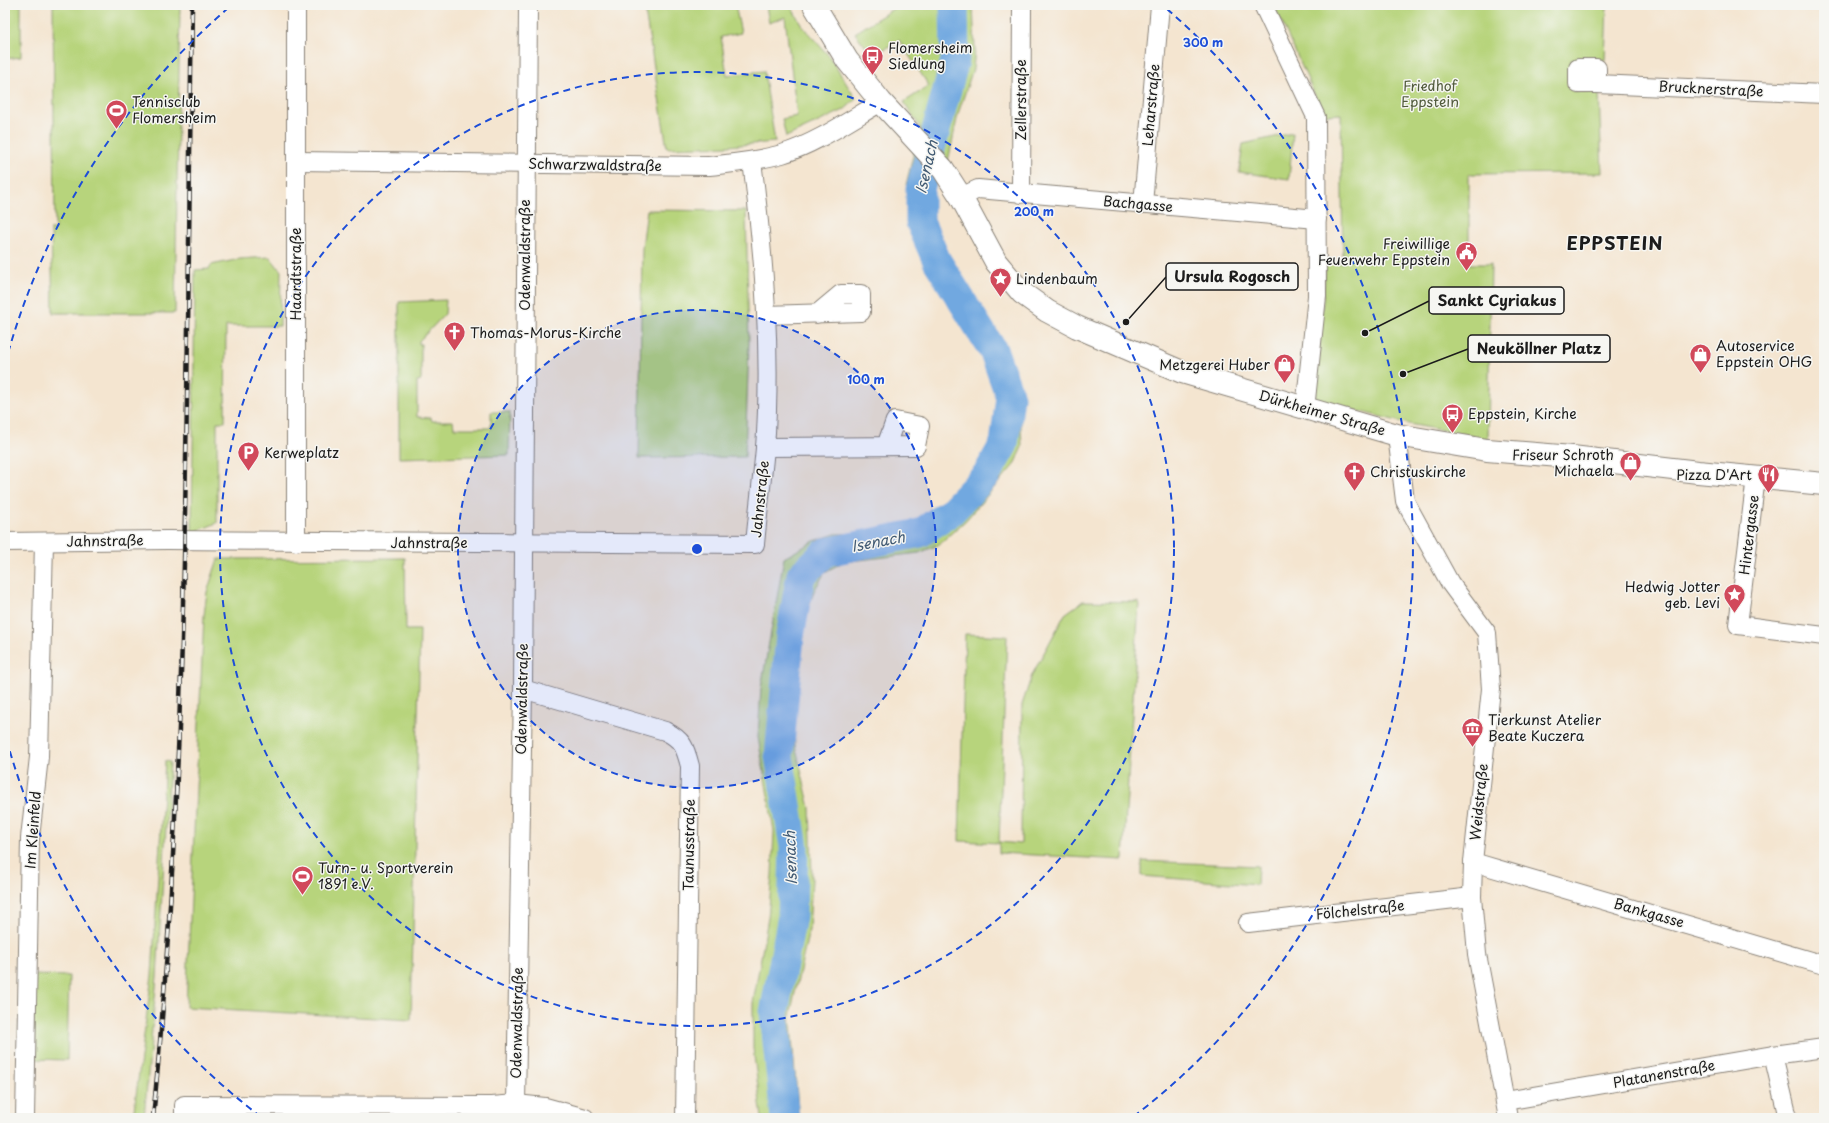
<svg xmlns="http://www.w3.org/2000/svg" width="1829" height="1123" font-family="'Playpen Sans',sans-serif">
  <rect width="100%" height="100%" fill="#f6f6f2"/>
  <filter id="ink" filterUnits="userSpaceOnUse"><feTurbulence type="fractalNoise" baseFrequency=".025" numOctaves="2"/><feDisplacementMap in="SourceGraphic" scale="8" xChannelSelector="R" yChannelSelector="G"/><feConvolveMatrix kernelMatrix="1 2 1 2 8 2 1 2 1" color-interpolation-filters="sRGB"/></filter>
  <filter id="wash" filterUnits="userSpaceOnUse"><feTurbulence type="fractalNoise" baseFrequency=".012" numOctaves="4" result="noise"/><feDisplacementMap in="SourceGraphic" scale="16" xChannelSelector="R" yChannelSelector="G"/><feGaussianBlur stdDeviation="0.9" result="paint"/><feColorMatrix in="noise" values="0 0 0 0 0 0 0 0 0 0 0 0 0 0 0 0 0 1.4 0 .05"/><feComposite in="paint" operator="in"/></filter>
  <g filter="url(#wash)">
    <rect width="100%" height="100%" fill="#f4e5d0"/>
    <!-- green -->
    <g fill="#b7d47b" stroke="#6a784c">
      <path d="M5,5H21V57L5,59Z"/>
      <path d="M53,5H180L175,313H53L51,229H55Z"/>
      <path d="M644,5H735L741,33L721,37L727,75L764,71L775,142L728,146L667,148Z"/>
      <path d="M766,5H790L803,27L829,56L856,99L844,110L786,137L782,119L797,116L785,17L769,23Z"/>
      <path d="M899,5H973L975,50L973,69L958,114L949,157L937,183L926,201V229L1007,360L1020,406L1022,447L1014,465L965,521L938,545L919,553L843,562L825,572L814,591L807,614L793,715L795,745L810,808L811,838L812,879L809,930L790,1015L799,1118H762L753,1048V1003L768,918L772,875L774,831L758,737L761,688L784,558L814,541L835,534L868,533L922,525L951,500L988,459L1003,433L1002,395L970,327L942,285L914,234L908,201L910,188L906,185L920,127L904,102L929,86L899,40L873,56L855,33Z"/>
      <path d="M1274,5H1607L1605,60H1571L1572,91L1599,92L1602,173L1469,174V264H1491L1488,439L1409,424L1315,400L1326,263H1343L1341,114L1324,115Z"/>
      <path d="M1293,133L1289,179L1239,172L1243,144Z"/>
      <path d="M647,210L746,211L749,344L745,457L639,458L642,248Z"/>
      <path d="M270,257L281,271L280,326H226L225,422H217V523L192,533L195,270L209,269L211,265L240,259Z"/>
      <path d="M446,300L445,314L419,341V344H421V380L417,381V417L431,418L432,421H453L454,428H491V412H510L509,455L399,458V302Z"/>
      <path d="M405,558L406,630H420L411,1020L186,1007L204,615L207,592L218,559Z"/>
      <path d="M1083,601L1139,602L1123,860L999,853V843L959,841L965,634L1007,636L999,842L1021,844L1022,705L1032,675L1065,614Z"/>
      <path d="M165,761L170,762L157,976L144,1118H133L152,975Z"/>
      <path d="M1142,861L1258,866L1257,885L1142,876Z"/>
      <path d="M35,975L69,976L67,1060L32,1059Z"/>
    </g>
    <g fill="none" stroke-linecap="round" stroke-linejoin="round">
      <!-- river -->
      <path stroke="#71a8e0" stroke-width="29" d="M785,1118L774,1013L792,916L794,847L779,756L790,636L801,575L826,552L920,533L951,512L987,474L1004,444L1010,397L994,352L937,261L920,222V189L955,60L954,5"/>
    </g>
  </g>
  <g filter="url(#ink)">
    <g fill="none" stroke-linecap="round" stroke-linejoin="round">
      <defs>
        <g id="minor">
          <path d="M1263,5L1316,117L1317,296L1305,409"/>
          <path d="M1597,84H1578V68H1597V84L1824,94"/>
          <path d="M296,161L709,166C733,163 758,161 782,154C815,144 850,120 881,102"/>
          <path d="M1021,194L1022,5"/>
          <path d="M961,197L978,189L1317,219"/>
          <path d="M1143,204L1160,5"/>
          <path d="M766,315L861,312V294H841L817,314"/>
          <path d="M1397,435L1405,501L1450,583L1487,633L1491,689L1473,862L1472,897L1477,954L1508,1118"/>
          <path d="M765,447L916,446L920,426L895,421L886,446"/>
          <path d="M1756,477L1738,625L1824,636"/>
          <path d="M5,542L167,540L755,544C758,512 762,480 765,448C772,353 764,256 752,161"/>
          <path d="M296,542V5"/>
          <path d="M523,689L665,731C683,740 685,747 690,766L685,1118"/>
          <path d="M1473,862L1824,965"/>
          <path d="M1248,923L1472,897"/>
          <path d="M1773,1055L1788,1118"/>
          <path d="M1505,1101L1773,1055L1824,1048"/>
          <path d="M516,1104L545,1107L585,1118"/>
          <path d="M25,1118L30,838L39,757L44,542"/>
          <path d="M184,1118V1105L492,1106L516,1104L523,689L528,5"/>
        </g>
        <path id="secondary" d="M814,5L847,60L881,102L943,169L961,197L996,262L1022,293L1047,311L1077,327L1182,372L1397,435L1487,450L1572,457L1698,472L1824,484"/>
      </defs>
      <!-- minor casing -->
      <use href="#minor" stroke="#888076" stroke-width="20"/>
      <!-- secondary casing -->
      <use href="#secondary" stroke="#888076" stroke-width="24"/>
      <!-- minor -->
      <use href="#minor" stroke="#fff" stroke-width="18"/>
      <!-- secondary -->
      <use href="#secondary" stroke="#fff" stroke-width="22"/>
      <defs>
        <path id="rail" d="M153,1118C190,748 186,376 192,5"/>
      </defs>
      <!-- rail casing -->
      <use href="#rail" stroke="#1c1c1c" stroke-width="4.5"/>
      <!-- rail -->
      <use href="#rail" stroke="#f6f6f2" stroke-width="3" stroke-dasharray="9" stroke-linecap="butt"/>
    </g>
  </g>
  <!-- distance rings -->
  <circle cx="697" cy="549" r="239" fill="#1d4ed8" fill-opacity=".12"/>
  <g fill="none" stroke="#1d4ed8" stroke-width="2" stroke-dasharray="7 5">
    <circle cx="697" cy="549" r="239"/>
    <circle cx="697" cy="549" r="477"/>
    <path d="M261 1117A716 716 0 0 1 5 734M5 364A716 716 0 0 1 227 9M1167 9A716 716 0 0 1 1133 1117"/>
  </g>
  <!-- icons -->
  <defs>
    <symbol id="bus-pin" viewBox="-11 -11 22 30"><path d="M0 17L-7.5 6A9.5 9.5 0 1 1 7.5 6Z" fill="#d1495b" stroke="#f6f6f2"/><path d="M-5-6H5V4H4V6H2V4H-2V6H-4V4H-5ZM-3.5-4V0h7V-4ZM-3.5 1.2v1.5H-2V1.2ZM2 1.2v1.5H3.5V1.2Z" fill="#fff"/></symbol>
    <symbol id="stadium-pin" viewBox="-11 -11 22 30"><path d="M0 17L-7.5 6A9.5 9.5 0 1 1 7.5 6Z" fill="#d1495b" stroke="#f6f6f2"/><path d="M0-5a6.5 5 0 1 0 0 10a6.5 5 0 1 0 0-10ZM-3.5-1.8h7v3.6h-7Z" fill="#fff"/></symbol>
    <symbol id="civic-pin" viewBox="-11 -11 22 30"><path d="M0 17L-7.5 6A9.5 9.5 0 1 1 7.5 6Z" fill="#d1495b" stroke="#f6f6f2"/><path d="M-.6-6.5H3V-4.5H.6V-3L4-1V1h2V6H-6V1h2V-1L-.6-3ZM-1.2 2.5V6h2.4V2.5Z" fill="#fff"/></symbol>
    <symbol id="sight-pin" viewBox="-11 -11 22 30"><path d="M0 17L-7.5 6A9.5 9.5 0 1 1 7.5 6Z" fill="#d1495b" stroke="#f6f6f2"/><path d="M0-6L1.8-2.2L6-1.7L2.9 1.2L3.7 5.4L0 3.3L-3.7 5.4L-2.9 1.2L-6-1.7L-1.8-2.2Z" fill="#fff"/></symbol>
    <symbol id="church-pin" viewBox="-11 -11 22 30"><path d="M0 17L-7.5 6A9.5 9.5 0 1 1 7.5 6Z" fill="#d1495b" stroke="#f6f6f2"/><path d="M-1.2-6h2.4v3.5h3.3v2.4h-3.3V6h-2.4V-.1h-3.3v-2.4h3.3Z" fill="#fff"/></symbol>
    <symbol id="shop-pin" viewBox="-11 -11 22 30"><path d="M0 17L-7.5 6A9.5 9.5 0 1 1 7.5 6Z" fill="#d1495b" stroke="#f6f6f2"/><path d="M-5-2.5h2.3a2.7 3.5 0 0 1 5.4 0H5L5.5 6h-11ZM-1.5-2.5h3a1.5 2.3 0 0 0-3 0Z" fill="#fff"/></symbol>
    <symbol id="parking-pin" viewBox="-11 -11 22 30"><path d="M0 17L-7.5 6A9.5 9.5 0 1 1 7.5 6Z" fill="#d1495b" stroke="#f6f6f2"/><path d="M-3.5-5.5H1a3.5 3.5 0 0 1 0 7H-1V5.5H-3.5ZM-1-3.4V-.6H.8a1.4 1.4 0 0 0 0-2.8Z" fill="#fff"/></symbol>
    <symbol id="restaurant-pin" viewBox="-11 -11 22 30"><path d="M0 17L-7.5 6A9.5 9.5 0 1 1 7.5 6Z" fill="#d1495b" stroke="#f6f6f2"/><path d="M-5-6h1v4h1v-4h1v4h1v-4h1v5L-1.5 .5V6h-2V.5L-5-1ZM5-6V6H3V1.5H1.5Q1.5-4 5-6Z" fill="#fff"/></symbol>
    <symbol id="museum-pin" viewBox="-11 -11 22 30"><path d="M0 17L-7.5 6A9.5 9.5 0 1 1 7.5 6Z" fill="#d1495b" stroke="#f6f6f2"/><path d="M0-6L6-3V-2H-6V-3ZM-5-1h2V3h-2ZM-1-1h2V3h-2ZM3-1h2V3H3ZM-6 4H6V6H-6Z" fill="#fff"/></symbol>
  </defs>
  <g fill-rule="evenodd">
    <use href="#bus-pin" x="860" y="44" width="25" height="34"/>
    <use href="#stadium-pin" x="104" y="98" width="25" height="34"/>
    <use href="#civic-pin" x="1454" y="240" width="25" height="34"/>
    <use href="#sight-pin" x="988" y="266" width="25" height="34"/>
    <use href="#church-pin" x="442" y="320" width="25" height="34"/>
    <use href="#shop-pin" x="1688" y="342" width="25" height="34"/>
    <use href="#shop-pin" x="1272" y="352" width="25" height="34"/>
    <use href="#bus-pin" x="1440" y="402" width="25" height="34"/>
    <use href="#parking-pin" x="236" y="440" width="25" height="34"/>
    <use href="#shop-pin" x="1618" y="450" width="25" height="34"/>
    <use href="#church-pin" x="1342" y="460" width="25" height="34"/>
    <use href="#restaurant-pin" x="1756" y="462" width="25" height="34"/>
    <use href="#sight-pin" x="1722" y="582" width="25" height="34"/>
    <use href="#museum-pin" x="1460" y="716" width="25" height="34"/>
    <use href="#stadium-pin" x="290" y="864" width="25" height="34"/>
  </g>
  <g text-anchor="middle" stroke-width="3" stroke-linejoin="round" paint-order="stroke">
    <!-- poi labels -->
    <g font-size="14" fill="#1c1c1c" stroke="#f6f6f2" text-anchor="start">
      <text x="888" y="53">Flomersheim<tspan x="888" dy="16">Siedlung</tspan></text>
      <text x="132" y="107">Tennisclub<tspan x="132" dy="16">Flomersheim</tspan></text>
      <text x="1450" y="249" text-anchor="end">Freiwillige<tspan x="1450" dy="16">Feuerwehr Eppstein</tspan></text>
      <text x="1016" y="284">Lindenbaum</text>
      <text x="470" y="338">Thomas-Morus-Kirche</text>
      <text x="1716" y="351">Autoservice<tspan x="1716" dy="16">Eppstein OHG</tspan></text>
      <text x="1270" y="370" text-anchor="end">Metzgerei Huber</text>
      <text x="1468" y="419">Eppstein, Kirche</text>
      <text x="264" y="458">Kerweplatz</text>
      <text x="1614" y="460" text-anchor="end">Friseur Schroth<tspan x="1614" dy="16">Michaela</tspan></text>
      <text x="1370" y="477">Christuskirche</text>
      <text x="1752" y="480" text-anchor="end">Pizza D'Art</text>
      <text x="1720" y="592" text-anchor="end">Hedwig Jotter<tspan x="1720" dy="16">geb. Levi</tspan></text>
      <text x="1488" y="725">Tierkunst Atelier<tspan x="1488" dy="16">Beate Kuczera</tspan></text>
      <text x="318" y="873">Turn- u. Sportverein<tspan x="318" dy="16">1891 e.V.</tspan></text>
    </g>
    <!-- park labels -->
    <g font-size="14" fill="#525c3d" stroke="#f6f6f2">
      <text x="1430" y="91">Friedhof<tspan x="1430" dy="16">Eppstein</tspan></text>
    </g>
    <!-- street labels -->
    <g font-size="14" fill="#1c1c1c" stroke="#f6f6f2">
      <text transform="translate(1711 89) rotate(3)" y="5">Brucknerstraße</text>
      <text transform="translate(1021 100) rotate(-90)" y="5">Zellerstraße</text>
      <text transform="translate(1151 105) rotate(-85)" y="5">Leharstraße</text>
      <text transform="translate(595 165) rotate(1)" y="5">Schwarzwaldstraße</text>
      <text transform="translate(1138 204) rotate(5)" y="5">Bachgasse</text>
      <text transform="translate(525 255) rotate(-90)" y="5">Odenwaldstraße</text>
      <text transform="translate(296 274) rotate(-90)" y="5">Haardtstraße</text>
      <text transform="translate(1322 413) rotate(16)" y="5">Dürkheimer Straße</text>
      <text transform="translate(760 499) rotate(-84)" y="5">Jahnstraße</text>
      <text transform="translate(1749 535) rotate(-83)" y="5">Hintergasse</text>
      <text transform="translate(105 541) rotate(-1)" y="5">Jahnstraße</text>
      <text x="429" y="548">Jahnstraße</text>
      <text transform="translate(522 699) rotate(-89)" y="5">Odenwaldstraße</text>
      <text transform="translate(1479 802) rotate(-84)" y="5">Weidstraße</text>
      <text transform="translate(33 830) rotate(-86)" y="5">Im Kleinfeld</text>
      <text transform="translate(689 845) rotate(-89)" y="5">Taunusstraße</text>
      <text transform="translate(1360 910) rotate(-6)" y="5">Fölchelstraße</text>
      <text transform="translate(1649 913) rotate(16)" y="5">Bankgasse</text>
      <text transform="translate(517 1023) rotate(-89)" y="5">Odenwaldstraße</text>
      <text transform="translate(1664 1074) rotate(-10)" y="5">Platanenstraße</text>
    </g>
    <!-- water labels -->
    <g font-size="15" font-style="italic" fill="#425b74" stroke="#f6f6f2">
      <text transform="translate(927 167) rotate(-77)" y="5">Isenach</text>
      <text transform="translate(878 542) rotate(-11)" y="5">Isenach</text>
      <text transform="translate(791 858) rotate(-92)" y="5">Isenach</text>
    </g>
    <!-- district labels -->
    <g font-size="18" font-weight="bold" letter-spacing="1" fill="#1c1c1c" stroke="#f6f6f2">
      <text x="1615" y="250">EPPSTEIN</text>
    </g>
  </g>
  <circle cx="697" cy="549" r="6" fill="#1d4ed8" stroke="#f6f6f2" stroke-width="2"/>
  <g font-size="12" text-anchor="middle" font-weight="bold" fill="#1d4ed8" stroke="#f6f6f2" stroke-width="3" stroke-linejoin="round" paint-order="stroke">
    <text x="1203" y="47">300 m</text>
    <text x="1034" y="216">200 m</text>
    <text x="866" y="384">100 m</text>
  </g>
  <!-- callouts -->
  <path fill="none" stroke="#1c1c1c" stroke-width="1.5" d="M1126 322L1166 277M1365 333L1429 301M1403 374L1468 349"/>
  <g fill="#1c1c1c" stroke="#f6f6f2" stroke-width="1.5">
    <circle cx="1126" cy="322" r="4"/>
    <circle cx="1365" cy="333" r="4"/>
    <circle cx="1403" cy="374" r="4"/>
  </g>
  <g fill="#f6f6f2" stroke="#1c1c1c" stroke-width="1.5">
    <rect x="1166" y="263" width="132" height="27" rx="4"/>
    <rect x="1429" y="287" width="135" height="27" rx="4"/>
    <rect x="1468" y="335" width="142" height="27" rx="4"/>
  </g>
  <g font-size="15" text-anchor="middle" font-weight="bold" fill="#1c1c1c">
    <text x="1232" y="282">Ursula Rogosch</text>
    <text x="1497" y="306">Sankt Cyriakus</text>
    <text x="1539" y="354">Neuköllner Platz</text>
  </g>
  <!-- margin -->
  <rect width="1829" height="1123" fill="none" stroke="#f6f6f2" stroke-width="20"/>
</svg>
